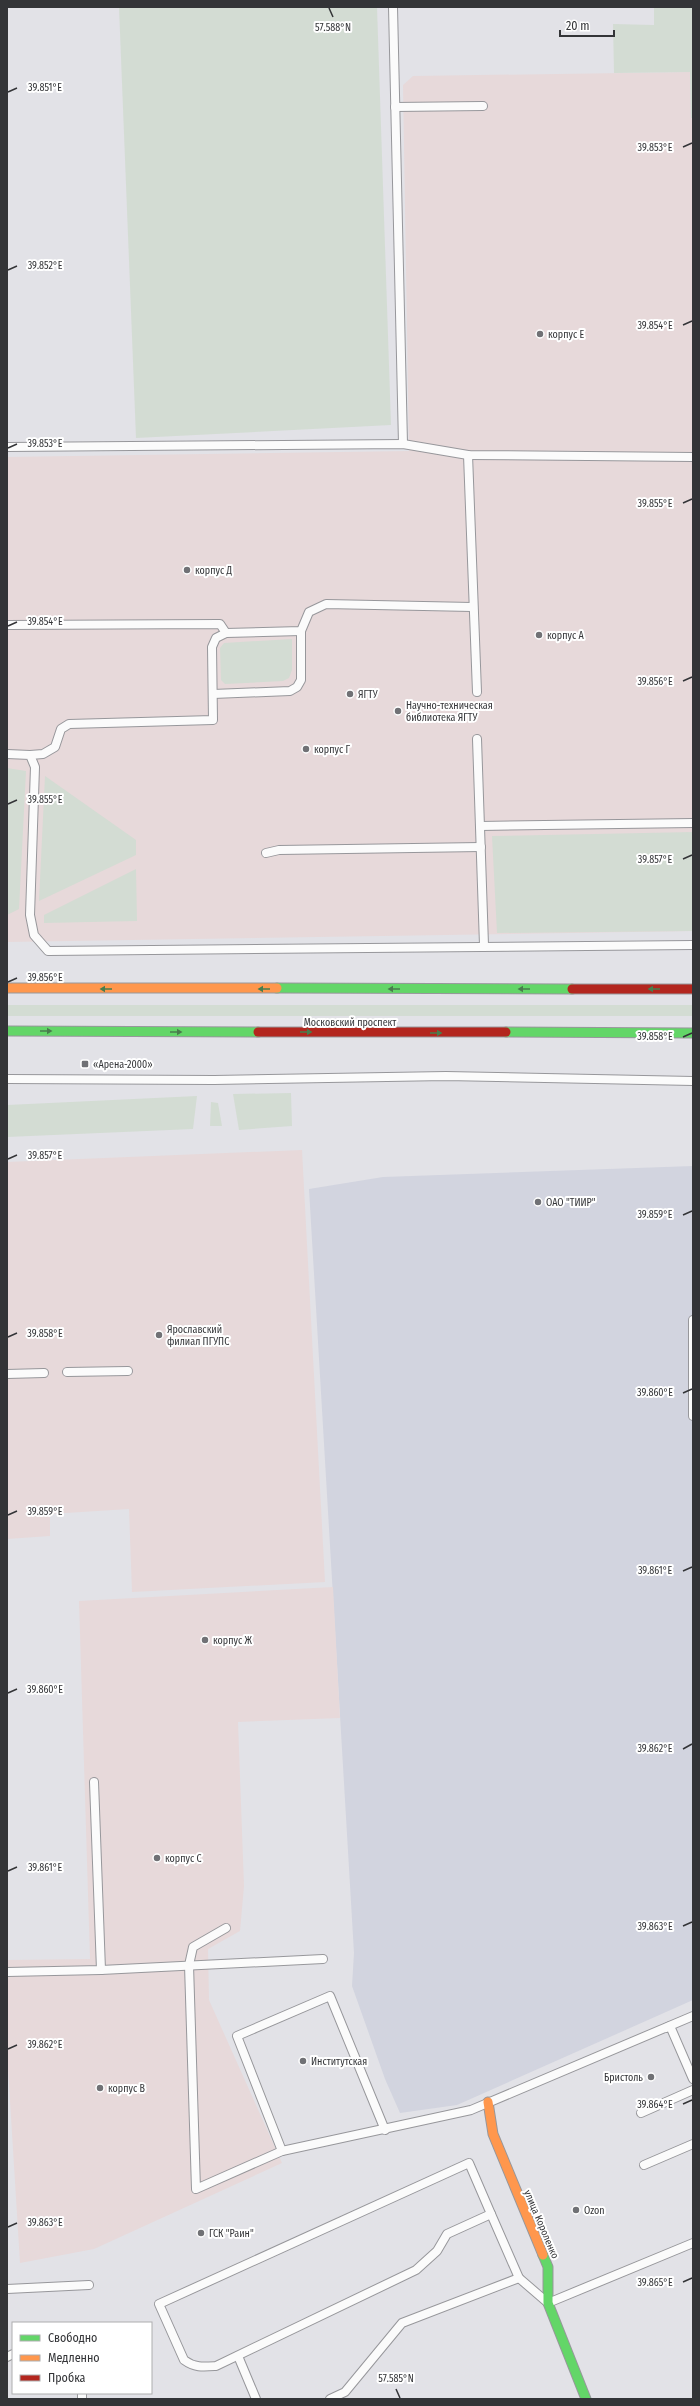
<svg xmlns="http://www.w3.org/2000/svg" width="700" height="2406" font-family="'Fira Sans Condensed',sans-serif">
  <rect width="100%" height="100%" fill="#e2e2e7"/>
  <!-- built -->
  <path fill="#d2d4df" d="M693,1166V2000L457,2105L400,2113L385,2079L352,1986L354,1953L309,1189L383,1177Z"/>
  <!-- education -->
  <g fill="#e7d9da">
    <path d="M690,72L691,117L693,118V931L7,942V457L409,451L403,85L413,76Z"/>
    <path d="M302,1150L325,1582L132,1592L129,1509L50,1514V1536L7,1539V1162Z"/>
    <path d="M333,1587L340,1718L238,1722L244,1886L240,1931L208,1949L209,2000L282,2163L94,2249L20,2263L7,2052V1960L90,1959L79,1601Z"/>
  </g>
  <!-- green -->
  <g fill="#d3dcd3">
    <path d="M119,7H377L391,425L136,438Z"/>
    <path d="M654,7H693V118H691L690,72L614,73L613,24L654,25Z"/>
    <path d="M292,639V670L289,678L283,681L225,684L221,680L220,648L224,643Z"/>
    <path d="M7,768L26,771L19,909L7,915Z"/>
    <path d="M45,776L136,840V855L39,901Z"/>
    <path d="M693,832V931L497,933L492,836Z"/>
    <path d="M136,869L137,921L44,923V915Z"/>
    <rect x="7" y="1005" width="686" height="11"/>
    <path d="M291,1093L292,1126L239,1130L233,1094Z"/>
    <path d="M197,1096L193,1129L7,1137V1105Z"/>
    <path d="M211,1102L218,1103L222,1126H210Z"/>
  </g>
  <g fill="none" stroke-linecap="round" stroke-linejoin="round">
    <defs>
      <g id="lane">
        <path d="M393,7L403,444"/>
        <path d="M395,107L483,106"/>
        <path d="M7,447L403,444L468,455L693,457"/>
        <path d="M468,455L477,692"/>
        <path d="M7,625L220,624L226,633"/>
        <path d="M213,694L290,691L297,687L301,680V631"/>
        <path d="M477,739L484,945"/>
        <path d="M7,754L30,755L35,767L30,915L34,935L48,951L693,945"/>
        <path d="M30,755L43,754L55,747L61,729L69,724L213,720L212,647L216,638L226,633L301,631L309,612L326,604L472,607"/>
        <path d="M480,826L693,823"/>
        <path d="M266,853L279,850L481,847"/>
        <path d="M7,1079L214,1080L446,1076L693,1081"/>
        <path d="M693,1320V1416"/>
        <path d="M67,1372L128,1371"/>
        <path d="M7,1374L44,1373"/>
        <path d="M94,1782L101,1970"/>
        <path d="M226,1928L193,1947L189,1965L196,2189L282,2151L471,2110L693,2016"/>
        <path d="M7,1972L101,1970L323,1959"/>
        <path d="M666,2028L670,2026L693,2079"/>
        <path d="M641,2113L693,2090"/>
        <path d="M282,2151L237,2036L330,1996L385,2130"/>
        <path d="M469,2163L491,2214L447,2234L437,2251L416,2270L216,2366C203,2367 195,2368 184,2360L159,2304Z"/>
        <path d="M644,2165L693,2144"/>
        <path d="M491,2214L519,2278"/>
        <path d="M7,2289L89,2285"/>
        <path d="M238,2356L256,2399"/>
        <path d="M7,2357L13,2354"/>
        <path d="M82,2393V2399"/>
        <path d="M330,2399L345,2392L402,2323L519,2278L548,2303L693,2243"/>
      </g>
      <g id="fast">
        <path d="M277,988L572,989"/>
        <path d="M7,1031L258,1032"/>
        <path d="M506,1032L693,1033"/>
        <path d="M543,2255L548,2267V2303L586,2399"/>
      </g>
      <g id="slow">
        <path d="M7,988H277"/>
        <path d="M488,2102L493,2134L543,2255"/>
      </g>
      <g id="jam">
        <path d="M572,989H693"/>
        <path d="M258,1032H506"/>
      </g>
    </defs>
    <!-- lane casing -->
    <use href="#lane" stroke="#97979b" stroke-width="10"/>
    <!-- fast casing -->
    <use href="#fast" stroke="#97979b" stroke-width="11"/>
    <!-- slow casing -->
    <use href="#slow" stroke="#97979b" stroke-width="11"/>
    <!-- jam casing -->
    <use href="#jam" stroke="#97979b" stroke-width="11"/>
    <!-- lane -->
    <use href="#lane" stroke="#fbfbfb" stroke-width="8"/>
    <!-- fast -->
    <use href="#fast" stroke="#63d668" stroke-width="9"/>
    <!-- slow -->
    <use href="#slow" stroke="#ff974d" stroke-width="9"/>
    <!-- jam -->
    <use href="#jam" stroke="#b3261e" stroke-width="9"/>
  </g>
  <!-- one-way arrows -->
  <defs><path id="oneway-solid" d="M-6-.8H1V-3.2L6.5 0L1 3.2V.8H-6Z"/></defs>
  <g fill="#497d4d">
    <use href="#oneway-solid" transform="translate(106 989) rotate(-180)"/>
    <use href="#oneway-solid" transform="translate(264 989) rotate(-180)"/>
    <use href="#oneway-solid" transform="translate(394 989) rotate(-180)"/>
    <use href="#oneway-solid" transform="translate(524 989) rotate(-180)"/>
    <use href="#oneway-solid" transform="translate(654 989) rotate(-180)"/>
    <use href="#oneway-solid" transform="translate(46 1031)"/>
    <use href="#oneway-solid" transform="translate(176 1032)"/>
    <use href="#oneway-solid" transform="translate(306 1032)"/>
    <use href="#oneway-solid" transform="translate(436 1033)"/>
  </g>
  <!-- ticks -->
  <path fill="none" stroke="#333437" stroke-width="1.5" d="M329,8L333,17M8,92L17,88M683,147L692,143M8,270L17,266M683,325L692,321M8,448L17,444M683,503L692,499M8,626L17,622M683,681L692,677M8,804L17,800M683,859L692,855M8,982L17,978M683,1037L692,1033M8,1159L17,1155M683,1215L692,1211M8,1337L17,1333M683,1393L692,1389M8,1515L17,1511M683,1571L692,1567M8,1693L17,1689M683,1749L692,1744M8,1871L17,1867M683,1926L692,1922M8,2049L17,2045M683,2104L692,2100M8,2227L17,2223M683,2282L692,2278M396,2389L400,2398"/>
  <!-- markers -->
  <g fill="#707175" stroke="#fff" stroke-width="1.5">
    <circle cx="540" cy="334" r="4"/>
    <circle cx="187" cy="570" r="4"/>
    <circle cx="539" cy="635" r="4"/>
    <circle cx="350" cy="694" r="4"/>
    <circle cx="398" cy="711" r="4"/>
    <circle cx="306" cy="749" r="4"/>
    <rect x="81" y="1060" width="8" height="8" rx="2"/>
    <circle cx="538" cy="1202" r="4"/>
    <circle cx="159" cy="1335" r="4"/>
    <circle cx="205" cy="1640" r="4"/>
    <circle cx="157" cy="1858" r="4"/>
    <circle cx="303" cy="2061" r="4"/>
    <circle cx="651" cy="2077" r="4"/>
    <circle cx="100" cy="2088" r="4"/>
    <circle cx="576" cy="2210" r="4"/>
    <circle cx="201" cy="2233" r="4"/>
  </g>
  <g text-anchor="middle" stroke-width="4" stroke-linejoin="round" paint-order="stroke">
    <!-- poi labels -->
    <g font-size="10" fill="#333437" stroke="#fff" text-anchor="start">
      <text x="548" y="338">корпус Е</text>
      <text x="195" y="574">корпус Д</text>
      <text x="547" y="639">корпус А</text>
      <text x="358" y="698">ЯГТУ</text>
      <text x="406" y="709">Научно-техническая<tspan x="406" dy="12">библиотека ЯГТУ</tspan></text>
      <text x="314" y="753">корпус Г</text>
      <text x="93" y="1068">«Арена-2000»</text>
      <text x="546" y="1206">ОАО "ТИИР"</text>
      <text x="167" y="1333">Ярославский<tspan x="167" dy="12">филиал ПГУПС</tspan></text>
      <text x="213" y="1644">корпус Ж</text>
      <text x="165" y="1862">корпус С</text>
      <text x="311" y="2065">Институтская</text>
      <text x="643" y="2081" text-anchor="end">Бристоль</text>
      <text x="108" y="2092">корпус В</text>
      <text x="584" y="2214">Ozon</text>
      <text x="209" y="2237">ГСК "Раин"</text>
    </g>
    <!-- street labels -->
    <g font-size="10" fill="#333437" stroke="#fff">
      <text x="350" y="1026">Московский проспект</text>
      <text transform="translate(542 2224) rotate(67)" y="4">улица Короленко</text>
    </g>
  </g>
  <g font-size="10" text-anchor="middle" fill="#333437" stroke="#fff" stroke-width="4" stroke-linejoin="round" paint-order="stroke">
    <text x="333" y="31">57.588°N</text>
    <text x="45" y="91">39.851°E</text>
    <text x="655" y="151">39.853°E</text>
    <text x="45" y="269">39.852°E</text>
    <text x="655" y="329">39.854°E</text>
    <text x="45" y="447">39.853°E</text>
    <text x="655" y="507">39.855°E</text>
    <text x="45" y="625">39.854°E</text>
    <text x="655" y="685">39.856°E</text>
    <text x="45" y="803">39.855°E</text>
    <text x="655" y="863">39.857°E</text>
    <text x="45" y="981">39.856°E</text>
    <text x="655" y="1040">39.858°E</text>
    <text x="45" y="1159">39.857°E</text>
    <text x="655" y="1218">39.859°E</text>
    <text x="45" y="1337">39.858°E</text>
    <text x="655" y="1396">39.860°E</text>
    <text x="45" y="1515">39.859°E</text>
    <text x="655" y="1574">39.861°E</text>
    <text x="45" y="1693">39.860°E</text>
    <text x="655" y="1752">39.862°E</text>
    <text x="45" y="1871">39.861°E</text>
    <text x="655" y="1930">39.863°E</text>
    <text x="45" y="2048">39.862°E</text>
    <text x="655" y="2108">39.864°E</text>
    <text x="45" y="2226">39.863°E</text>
    <text x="655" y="2286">39.865°E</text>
    <text x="396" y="2382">57.585°N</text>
  </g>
  <!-- border -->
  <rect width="700" height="2406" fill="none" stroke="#333437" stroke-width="16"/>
  <!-- legend -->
  <rect x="12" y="2322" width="140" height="72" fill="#ffffff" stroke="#adaeaf"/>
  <rect x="20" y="2335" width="20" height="6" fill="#63d668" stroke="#adaeaf"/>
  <text x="48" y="2342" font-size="12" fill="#333437">Свободно</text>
  <rect x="20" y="2355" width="20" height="6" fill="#ff974d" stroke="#adaeaf"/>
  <text x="48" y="2362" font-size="12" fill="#333437">Медленно</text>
  <rect x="20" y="2375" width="20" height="6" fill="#b3261e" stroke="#adaeaf"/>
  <text x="48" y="2382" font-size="12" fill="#333437">Пробка</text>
  <!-- scale -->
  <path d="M560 30v6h54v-6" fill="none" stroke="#333437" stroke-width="2"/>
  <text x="566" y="30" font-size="12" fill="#333437" stroke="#ffffff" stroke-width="3" paint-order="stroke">20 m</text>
</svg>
